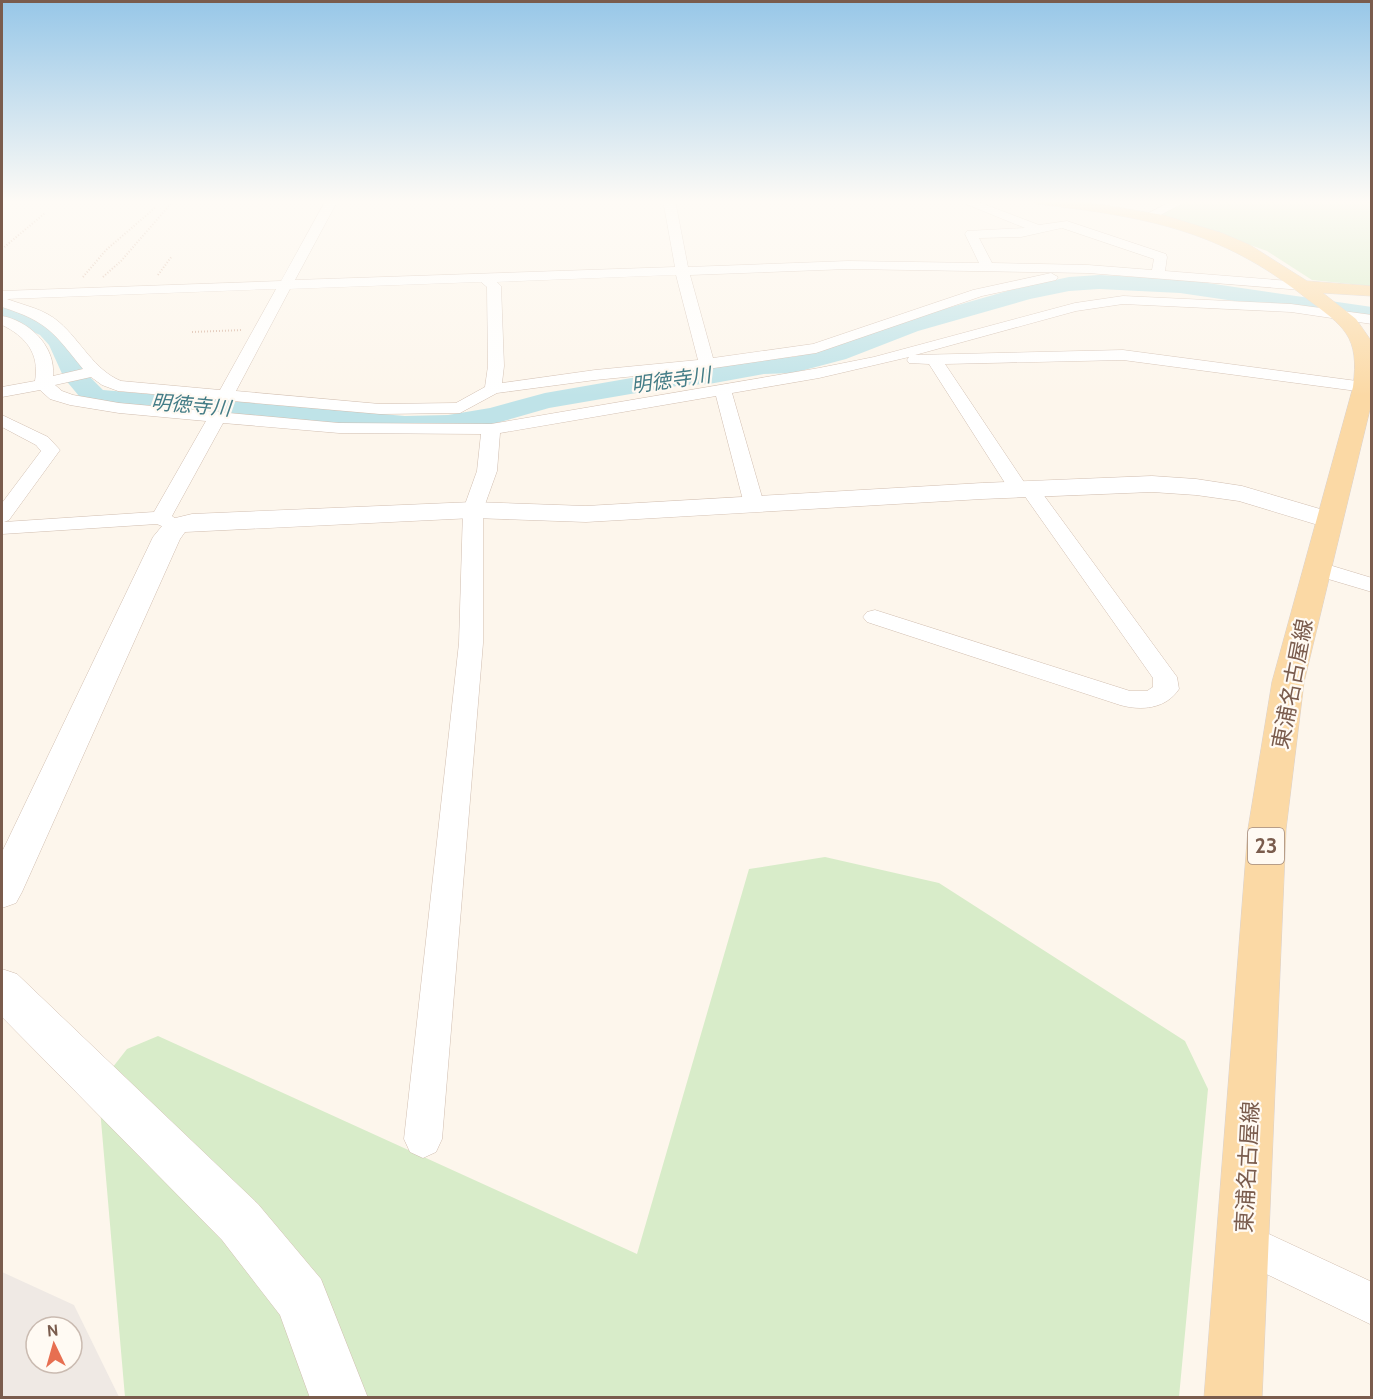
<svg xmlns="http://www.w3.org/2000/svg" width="1373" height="1399" font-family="Cabin,'Noto Sans JP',sans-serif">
  <rect width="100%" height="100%" fill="#fdf6ec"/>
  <!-- industrial -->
  <path fill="#efe9e4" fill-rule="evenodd" d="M2,1272L74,1305L119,1397H2ZM36,1327H72V1363H36Z"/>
  <!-- green -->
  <g fill="#d8ecc9">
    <path d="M1191,200H1371V286L1312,280L1267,251L1217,233L1147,217Z"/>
    <path d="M825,857L939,883L1185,1041L1208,1089L1179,1397H125L98,1086L127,1049L158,1036L637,1254L749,869Z"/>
  </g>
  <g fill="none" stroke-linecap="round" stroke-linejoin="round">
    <!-- river -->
    <path fill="#bfe3e8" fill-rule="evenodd" d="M1099,275L1180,279L1372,307V321L1180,293L1099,289L1069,291L1030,299L918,331L846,359L793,373L764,374L709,384L683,385L549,408L493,424L448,431L405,432L120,409L84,402L64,378L49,345L40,335L2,318V303L56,325L72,343L88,375L103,390L405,416L448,415L490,408L545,393L683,369L709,368L764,358L793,357L828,349L902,321L1018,288L1069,277Z"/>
    <defs>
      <g id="minor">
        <path d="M326,200H338L295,280L675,267L663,200H675L688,267L848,261L979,263L965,234L967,231L1025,228L956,200H973L1039,225L1067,221L1166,254L1167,257L1165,271L1302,282L1309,286L1302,290L1088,273L848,269L690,275L713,358L813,344L973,290L1051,273L1058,277L1056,280L982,296L816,353L707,369L595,380L497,393L460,413L380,414L118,391L102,385L91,377L55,385L62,391L73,395L119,403L339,423L491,424L819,368L874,357L1075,303L1123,296L1291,304L1372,315V324L1291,312L1123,304L1076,311L915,355L1123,350L1372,383V393L1123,360L945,364L1026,485L1037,486L1177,677L1179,689C1166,709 1141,711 1120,705L867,622L863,617L867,612L875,610L1130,691H1147L1153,687V678L1024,495L1012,494L929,364L909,363L907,360L909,357L819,378L732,393L764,504L761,508H747L744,504L716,396L500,433L497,471L483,510V643L442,1139L436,1152L423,1158L410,1152L404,1139L459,643L463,510L477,471L481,434L339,433L223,423L172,516L185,526L182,530L175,532L157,524L2,534V503L41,451L36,445L2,427V415L48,437L60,450L9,520L4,522L154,512L206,421L119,413L70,405L50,399L40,390L2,397V387L35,381C40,353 25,336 2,325V316C29,321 56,346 53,376L83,369C53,332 48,322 2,307V291L281,281ZM1062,228L1154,259L1152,270L1088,265L992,263L979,238L1021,237ZM676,275L698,360L595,370L502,383L504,366L501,286L497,282ZM481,282L487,287L488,366L485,387L456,403L380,404L236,391L290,289ZM276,289L220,390L121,381C94,370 81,341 59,322C44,309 26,306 7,299Z"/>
        <path d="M1174,200H1189L1151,220L1147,221L1141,217Z"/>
        <path d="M1316,561L1372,578V592L1308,573L1305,568L1308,563Z"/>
        <path d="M1243,1222L1372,1282V1325L1229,1256L1223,1242L1229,1228Z"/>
      </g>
      <g id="tertiary">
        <path d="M1152,476L1196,479L1242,486L1337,514L1341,520L1337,526L1328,528L1239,501L1196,495L1152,492L982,499L586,522L473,518L185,532L180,539L22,892L16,903L2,908V852L153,537L167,520L192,514L473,502L586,506L982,483Z"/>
        <path d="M2,969L17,974L258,1204L321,1279L368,1398H310L280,1315L222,1240L2,1017Z"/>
      </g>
      <path id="primary" d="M1031,200H1075L1163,215L1222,233L1250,245L1307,281L1372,286V296L1323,293L1356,319L1372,342V401L1304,682L1286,829L1262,1398H1204L1248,829L1272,682L1353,387C1360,335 1344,327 1306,298C1219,229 1145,217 1038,204Z"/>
    </defs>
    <!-- minor casing -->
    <use href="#minor" stroke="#d1beb0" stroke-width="1"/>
    <!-- tertiary casing -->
    <use href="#tertiary" stroke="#d1beb0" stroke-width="1"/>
    <!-- primary casing -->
    <use href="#primary" stroke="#dad1cd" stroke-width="1"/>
    <!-- path -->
    <g stroke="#d9b8a5" stroke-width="2" stroke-dasharray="1 2" stroke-linecap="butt">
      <path d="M2,249L45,213"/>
      <path d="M158,275L172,256"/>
      <path d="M83,277L106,250L156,207"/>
      <path d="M103,277L121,261L174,200"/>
      <path d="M192,332L242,330"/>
    </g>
    <!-- minor -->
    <use href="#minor" fill="#fff" fill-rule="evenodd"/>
    <!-- tertiary -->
    <use href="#tertiary" fill="#fff" fill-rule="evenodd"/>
    <!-- primary -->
    <use href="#primary" fill="#fbd9a5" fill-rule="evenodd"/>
  </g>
  <!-- sky -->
  <linearGradient id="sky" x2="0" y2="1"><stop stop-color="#97c7e8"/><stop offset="0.51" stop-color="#fefbf6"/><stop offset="1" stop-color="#fefbf6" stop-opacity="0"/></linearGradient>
  <rect width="1373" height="396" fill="url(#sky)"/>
  <g text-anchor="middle" stroke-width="4.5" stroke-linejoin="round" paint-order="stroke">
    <!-- far-water labels -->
    <g font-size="20" font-style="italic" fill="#437c86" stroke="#fffaf3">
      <text transform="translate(671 380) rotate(-8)" y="7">明徳寺川</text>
      <text transform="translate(191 405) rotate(5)" y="7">明徳寺川</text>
    </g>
    <!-- shield labels -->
    <rect fill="#fffaf3" stroke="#a28b7f" stroke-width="1.5" x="1248" y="828" width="36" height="36" rx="4.5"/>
    <g font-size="21" font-weight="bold" fill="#7a5c4d">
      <text x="1266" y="853">23</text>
    </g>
    <!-- street labels -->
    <g font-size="22" fill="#7a5c4d" stroke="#fffaf3">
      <text transform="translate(1292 684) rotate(-79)" y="8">東浦名古屋線</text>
      <text transform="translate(1247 1167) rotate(-87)" y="8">東浦名古屋線</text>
    </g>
  </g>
  <!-- border -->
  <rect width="1373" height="1399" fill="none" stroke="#7a5c4d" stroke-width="6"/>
  <!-- north arrow -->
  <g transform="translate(54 1345) rotate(355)"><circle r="28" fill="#fffaf3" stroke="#cabbb1" stroke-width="1.5"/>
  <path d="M0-4.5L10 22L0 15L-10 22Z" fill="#e76f51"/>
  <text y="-9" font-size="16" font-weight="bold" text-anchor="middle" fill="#7a5c4d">N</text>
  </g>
</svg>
